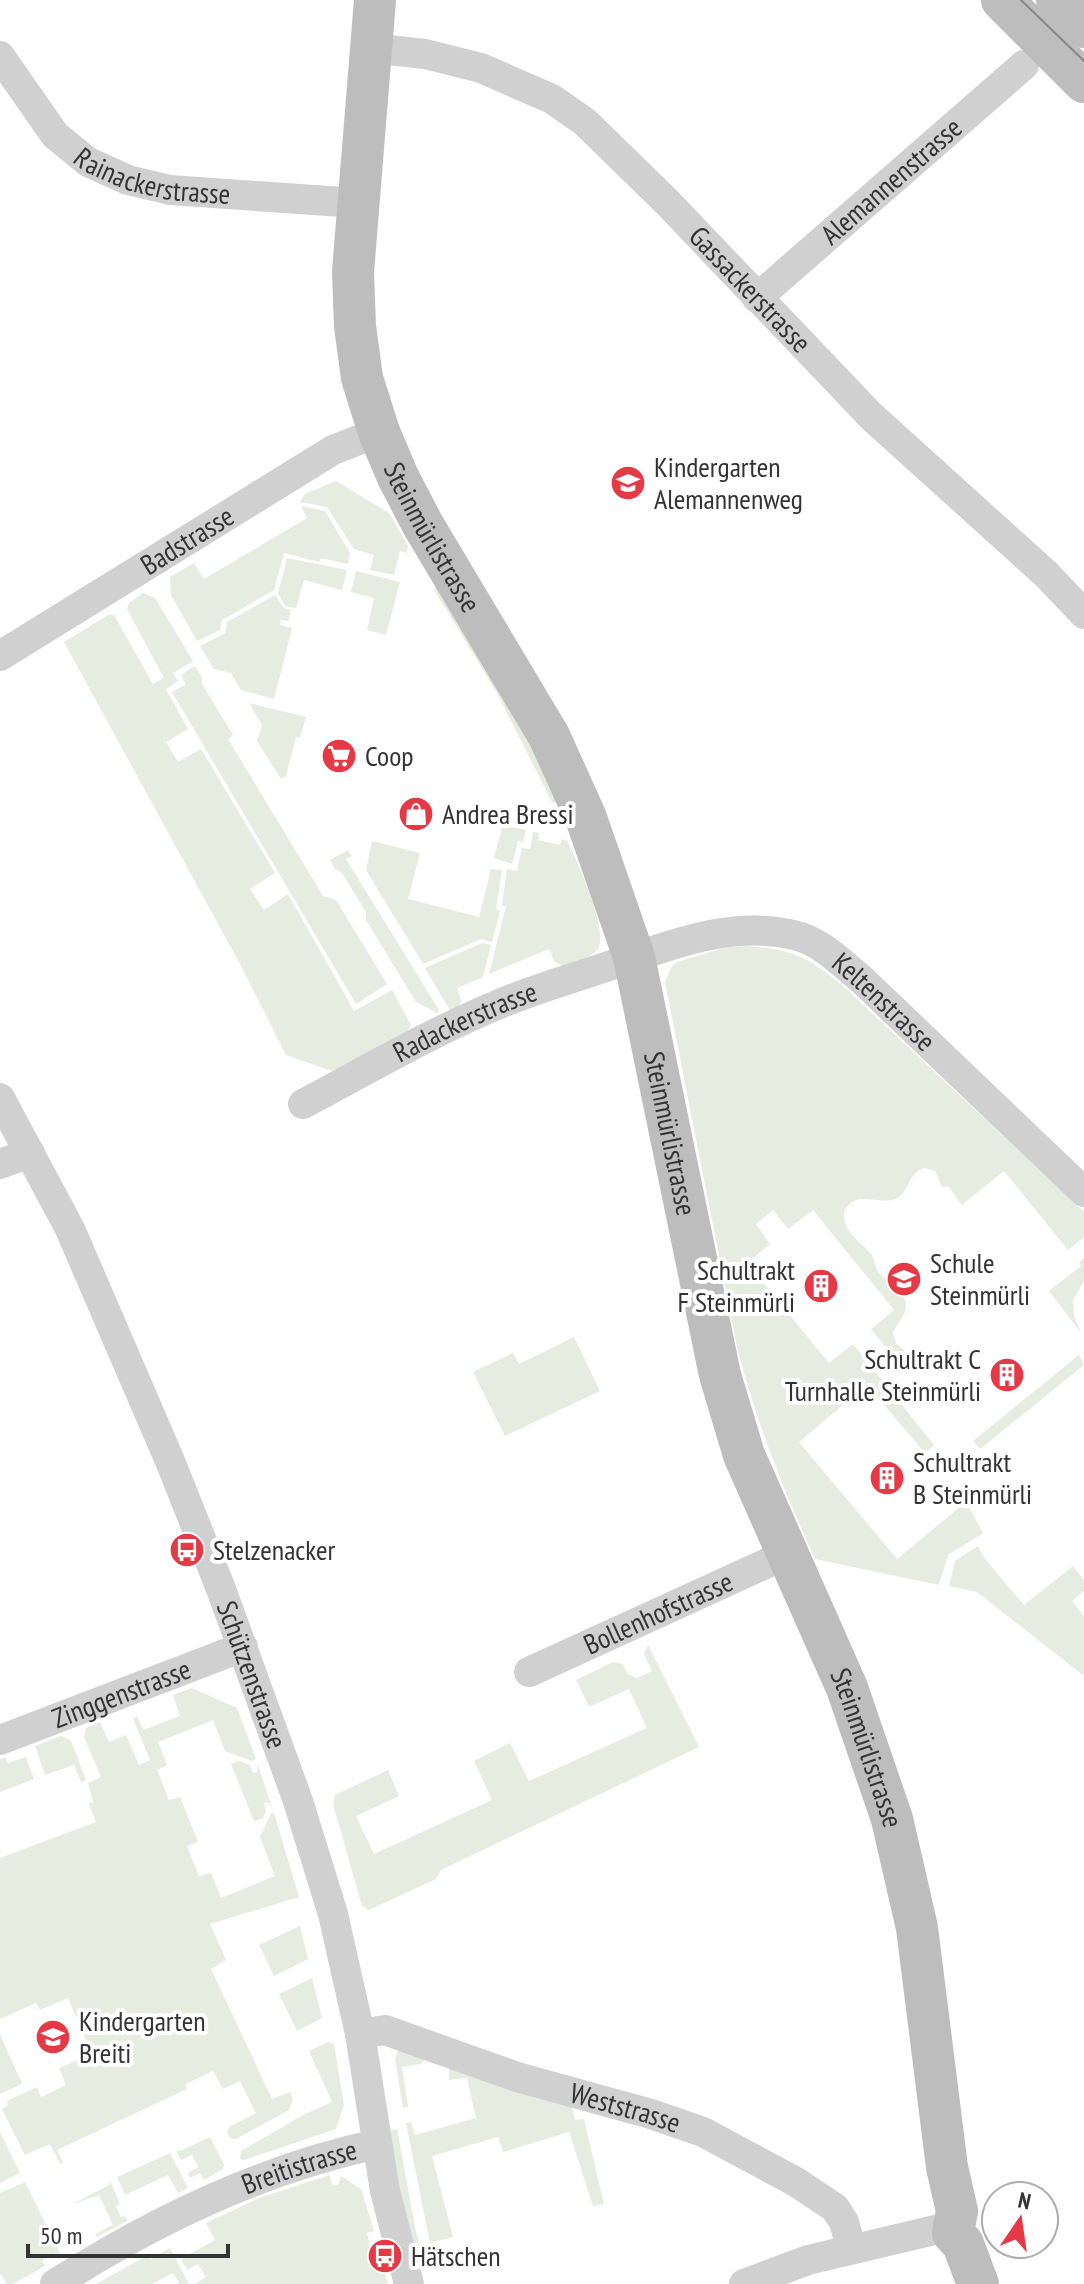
<svg xmlns="http://www.w3.org/2000/svg" width="1084" height="2284" font-family="'PT Sans Narrow',sans-serif">
  <rect width="100%" height="100%" fill="#fff"/>
  <!-- green -->
  <g fill="#e6ecdf">
    <path d="M336,481L389,513L408,546L407,553L400,551L394,575L370,570L374,555L354,549L327,507L300,502L305,494Z"/>
    <path d="M301,506L325,511L350,553L348,564L321,558L319,562L284,553L274,590L222,620L220,630L197,641L171,595L170,577L194,563L204,579L307,518Z"/>
    <path d="M287,558L347,570L342,590L304,580L296,608L285,606L278,593Z"/>
    <path d="M356,571L400,582L386,635L367,630L374,598L351,592Z"/>
    <path d="M435,585L505,693L560,804L552,802L498,695L435,591Z"/>
    <path d="M143,593L155,598L193,661L173,673L178,681L166,689L188,729L166,742L178,762L201,749L275,873L250,889L264,910L288,894L354,1011L392,990L411,1025L404,1037L332,1071L286,1055L241,966L64,642L108,615H114L153,684L164,678L127,609L129,603Z"/>
    <path d="M275,595L284,608L291,610L288,621L281,620L280,625L292,628L274,699L241,690L231,673L214,669L200,646L225,633L227,622Z"/>
    <path d="M195,666L202,677V684L233,735L228,739L323,896L336,900L387,984L356,1004L172,692L186,684L181,675Z"/>
    <path d="M249,703L306,717L300,738L296,737L286,776L281,779L257,741L262,725Z"/>
    <path d="M483,810L507,816L512,827L526,830L523,842L518,841L512,864L494,858L503,824L480,818Z"/>
    <path d="M533,832L539,833L538,840L560,845L562,839L568,842C577,861 611,935 597,950C588,960 573,963 562,966L554,961L549,949L489,974L506,906L502,905L507,869L517,871L522,848L530,849Z"/>
    <path d="M372,841L420,853L408,899L479,917L491,869L502,870L496,909L500,911L492,942L481,939L423,964L366,870Z"/>
    <path d="M348,850L352,856L346,859L439,1010L437,1013L416,1002L366,920V912L342,873L335,869L330,860Z"/>
    <path d="M482,943L491,945L483,977L457,988L461,1000L458,1010L451,1012L425,968Z"/>
    <path d="M747,946C794,950 806,956 842,985L1084,1212V1237L1068,1250L1004,1171L962,1205L948,1186L942,1187L935,1171L924,1168C906,1175 910,1193 895,1199C877,1205 854,1189 844,1212C843,1233 859,1240 871,1254C875,1259 874,1266 878,1271C886,1284 905,1287 906,1305C907,1315 896,1324 893,1333L896,1343L905,1351L895,1359L871,1329L894,1310L813,1210L788,1229L773,1210L756,1224L770,1244L747,1263L829,1363L853,1344L934,1445L925,1453L867,1385L799,1442L897,1559L966,1502L983,1533L948,1555L939,1585L815,1559C782,1487 757,1424 737,1347L665,982L672,966L677,962L727,947Z"/>
    <path d="M1084,1258V1281L1073,1300L1074,1316L1081,1333L1049,1291L1081,1266L1079,1263Z"/>
    <path d="M574,1337L600,1391L505,1436L473,1372L513,1353L519,1364Z"/>
    <path d="M1079,1355L1084,1365L980,1449L973,1441Z"/>
    <path d="M978,1546L985,1559L1024,1605L1073,1566L1084,1580V1591L1072,1601L1084,1616V1676L977,1592L949,1586L955,1561Z"/>
    <path d="M648,1645L699,1747L441,1870L436,1879L369,1910L362,1906L333,1804L335,1795L388,1770L399,1796L356,1816L374,1854L492,1800L474,1761L510,1743L529,1781L647,1728L629,1689L589,1707L576,1680L613,1662L623,1664L628,1674L637,1678L652,1671L644,1654Z"/>
    <path d="M192,1688L237,1708L256,1759L252,1761L225,1751L213,1720L158,1742L167,1765L157,1770L169,1800L180,1797L198,1842L187,1846L199,1876L211,1873L221,1898L275,1876L260,1837L271,1813H274L299,1897L210,1924L226,1960L211,1969L272,2099L290,2092L293,2099L289,2110L236,2139L230,2138L227,2132L229,2127L256,2113L240,2081L223,2089L213,2071L186,2084L187,2089L57,2150L63,2163L60,2164L50,2144L25,2155L2,2109L8,2105L7,2101L37,2087L41,2097L66,2085L59,2068L92,2054L68,1998L40,2010L36,2003L0,2019V1858L96,1822L89,1804L93,1802L88,1783L101,1777L84,1737L86,1728L100,1722L109,1742L126,1735L139,1765L150,1760L133,1719L137,1716L143,1730L180,1716L173,1695Z"/>
    <path d="M61,1736L71,1741L86,1780L81,1782L74,1765L45,1775L35,1746Z"/>
    <path d="M5,1757L8,1763L26,1757L34,1779L0,1792V1759Z"/>
    <path d="M239,1761L250,1765L253,1773L257,1772L258,1765L272,1807L268,1802L264,1803L266,1811L263,1818L254,1821L231,1764Z"/>
    <path d="M300,1926L308,1959L274,1976L259,1945Z"/>
    <path d="M312,1978L322,2018L297,2031L279,1994Z"/>
    <path d="M0,2034L22,2084L0,2094Z"/>
    <path d="M328,2042L334,2044L344,2105L336,2129L244,2160L240,2159L241,2151L303,2115L332,2102L309,2051Z"/>
    <path d="M399,2049L570,2101L575,2120L584,2119L604,2204L593,2206L569,2132L503,2152L498,2137L432,2156L453,2237L430,2243L406,2123L411,2122L415,2135L476,2118L467,2078L449,2080V2066L426,2058L421,2064L402,2067L408,2107L403,2108L395,2058Z"/>
    <path d="M397,2129L416,2232L426,2266L415,2270L387,2131Z"/>
    <path d="M0,2132L20,2173L0,2183Z"/>
    <path d="M210,2137L224,2165L223,2169L204,2180L200,2173L190,2178L188,2173L198,2167L192,2155L181,2160L176,2150L180,2151Z"/>
    <path d="M170,2153L188,2188L178,2193L168,2175L125,2195L117,2177Z"/>
    <path d="M330,2175L332,2185H338L341,2176L361,2189L374,2231L367,2233L371,2251L378,2250L388,2284H195L206,2277L198,2264L187,2270L181,2259L215,2240L206,2223L259,2198Z"/>
    <path d="M110,2181L120,2204L116,2206L121,2218L125,2216L127,2221L95,2238L97,2233L113,2225L99,2195L71,2205L109,2185Z"/>
    <path d="M25,2182L62,2257L59,2258L56,2253L42,2261L45,2266L13,2284H7L0,2273V2193Z"/>
    <path d="M170,2248L189,2284H180L173,2273L152,2284H96L148,2255L151,2259Z"/>
  </g>
  <g fill="none" stroke-linecap="round" stroke-linejoin="round">
    <!-- street -->
    <g stroke="#d0d0d0" stroke-width="30">
      <path id="s1" d="M370,48L425,54L481,68L552,99L585,122L668,203L871,416L1047,575L1084,614"/>
      <path id="s2" d="M0,56L55,135L88,162L128,180L170,190L357,203"/>
      <path id="s3" d="M757,298L1024,65"/>
      <path id="s4" d="M0,656L333,450L379,432"/>
      <path id="s5" d="M0,1098L70,1229L170,1461L221,1589L298,1801L333,1914L360,2034L385,2191L409,2284"/>
      <path id="s6" d="M303,1104C367,1070 430,1033 497,1005C534,989 574,978 612,965C670,945 732,920 794,935C820,941 839,961 860,978L1084,1192"/>
      <path d="M0,1164L30,1153"/>
      <path id="s7" d="M529,1672L787,1554"/>
      <path id="s8" d="M0,1740L243,1647"/>
      <path id="s9" d="M360,2034L385,2030L517,2077L651,2114L703,2132L796,2182L835,2208L844,2222L851,2248"/>
      <path id="s10" d="M55,2284C155,2220 261,2169 377,2144"/>
      <path d="M744,2284L808,2260L939,2229L953,2233"/>
    </g>
    <!-- secondary -->
    <g stroke="#bdbdbd" stroke-width="42">
      <path id="s11" d="M375,0L353,272L355,326L362,378L379,432L398,477L423,525L549,736L586,818L634,957L720,1375L744,1455L847,1688L892,1819L917,1928L947,2167L957,2211L953,2233L963,2244L978,2284"/>
      <path d="M1002,0L1084,82"/>
      <path d="M1057,0L1084,27"/>
    </g>
    <!-- tram -->
    <path stroke="#888" stroke-width="2" d="M1021,0L1084,61"/>
  </g>
  <!-- icons -->
  <defs>
    <symbol id="school-disc" viewBox="-11 -11 22 22"><circle r="9.5" fill="#e63946" stroke="#fff"/><path d="M0-5L7-2L0 1L-7-2ZM-4 1L0 2.5L4 1V4Q0 6-4 4Z" fill="#fff"/></symbol>
    <symbol id="supermarket-disc" viewBox="-11 -11 22 22"><circle r="9.5" fill="#e63946" stroke="#fff"/><path d="M-6-5.5h2.5l.6 2H6L4.5 2H-2.5L-4.4-4H-6ZM-1.5 3.2a1.3 1.3 0 1 0 .1 0ZM3 3.2a1.3 1.3 0 1 0 .1 0Z" fill="#fff"/></symbol>
    <symbol id="shop-disc" viewBox="-11 -11 22 22"><circle r="9.5" fill="#e63946" stroke="#fff"/><path d="M-5-2.5h2.3a2.7 3.5 0 0 1 5.4 0H5L5.5 6h-11ZM-1.5-2.5h3a1.5 2.3 0 0 0-3 0Z" fill="#fff"/></symbol>
    <symbol id="building-disc" viewBox="-11 -11 22 22"><circle r="9.5" fill="#e63946" stroke="#fff"/><path d="M-4-6H4V6H1V3H-1V6H-4ZM-2.5-4.3h1.7v1.8h-1.7ZM.8-4.3h1.7v1.8H.8ZM-2.5-1h1.7V.8h-1.7ZM.8-1h1.7V.8H.8Z" fill="#fff"/></symbol>
    <symbol id="bus-disc" viewBox="-11 -11 22 22"><circle r="9.5" fill="#e63946" stroke="#fff"/><path d="M-5-6H5V4H4V6H2V4H-2V6H-4V4H-5ZM-3.5-4V0h7V-4ZM-3.5 1.2v1.5H-2V1.2ZM2 1.2v1.5H3.5V1.2Z" fill="#fff"/></symbol>
  </defs>
  <g fill-rule="evenodd">
    <use href="#school-disc" x="608" y="463" width="40" height="40"/>
    <use href="#supermarket-disc" x="319" y="736" width="40" height="40"/>
    <use href="#shop-disc" x="396" y="794" width="40" height="40"/>
    <use href="#school-disc" x="884" y="1259" width="40" height="40"/>
    <use href="#building-disc" x="801" y="1266" width="40" height="40"/>
    <use href="#building-disc" x="987" y="1355" width="40" height="40"/>
    <use href="#building-disc" x="867" y="1458" width="40" height="40"/>
    <use href="#bus-disc" x="167" y="1530" width="40" height="40"/>
    <use href="#school-disc" x="33" y="2017" width="40" height="40"/>
    <use href="#bus-disc" x="365" y="2236" width="40" height="40"/>
  </g>
  <g text-anchor="middle" stroke-width="8" stroke-linejoin="round" paint-order="stroke">
    <!-- street labels -->
    <g font-size="28" fill="#333" stroke="#fff">
      <text dy="10" stroke="none"><textPath href="#s2" startOffset="206">Rainackerstrasse</textPath></text>
      <text dy="10" stroke="none"><textPath href="#s3" startOffset="178">Alemannenstrasse</textPath></text>
      <text dy="10" stroke="none"><textPath href="#s1" startOffset="466">Gassackerstrasse</textPath></text>
      <text dy="10" stroke="none"><textPath href="#s11" startOffset="554">Steinmürlistrasse</textPath></text>
      <text dy="10" stroke="none"><textPath href="#s4" startOffset="220">Badstrasse</textPath></text>
      <text dy="10" stroke="none"><textPath href="#s6" startOffset="640">Keltenstrasse</textPath></text>
      <text dy="10" stroke="none"><textPath href="#s6" startOffset="182">Radackerstrasse</textPath></text>
      <text dy="10" stroke="none"><textPath href="#s11" startOffset="1202">Steinmürlistrasse</textPath></text>
      <text dy="10" stroke="none"><textPath href="#s7" startOffset="142">Bollenhofstrasse</textPath></text>
      <text dy="10" stroke="none"><textPath href="#s5" startOffset="630">Schützenstrasse</textPath></text>
      <text dy="10" stroke="none"><textPath href="#s8" startOffset="130">Zinggenstrasse</textPath></text>
      <text dy="10" stroke="none"><textPath href="#s11" startOffset="1850">Steinmürlistrasse</textPath></text>
      <text dy="10" stroke="none"><textPath href="#s9" startOffset="278">Weststrasse</textPath></text>
      <text dy="10" stroke="none"><textPath href="#s10" startOffset="272">Breitistrasse</textPath></text>
    </g>
    <!-- poi labels -->
    <g font-size="28" fill="#333" stroke="#fff" text-anchor="start">
      <text x="654" y="477">Kindergarten<tspan x="654" dy="32">Alemannenweg</tspan></text>
      <text x="365" y="766">Coop</text>
      <text x="442" y="824">Andrea Bressi</text>
      <text x="930" y="1273">Schule<tspan x="930" dy="32">Steinmürli</tspan></text>
      <text x="795" y="1280" text-anchor="end">Schultrakt<tspan x="795" dy="32">F Steinmürli</tspan></text>
      <text x="981" y="1369" text-anchor="end">Schultrakt C<tspan x="981" dy="32">Turnhalle Steinmürli</tspan></text>
      <text x="913" y="1472">Schultrakt<tspan x="913" dy="32">B Steinmürli</tspan></text>
      <text x="213" y="1560">Stelzenacker</text>
      <text x="79" y="2031">Kindergarten<tspan x="79" dy="32">Breiti</tspan></text>
      <text x="411" y="2266">Hätschen</text>
    </g>
  </g>
  <!-- north arrow -->
  <g transform="translate(1020 2220) rotate(13)"><circle r="38" fill="#ffffff" stroke="#adadad" stroke-width="2"/>
  <path d="M0-6L14 30L0 20L-14 30Z" fill="#e63946"/>
  <text y="-12" font-size="22" font-weight="bold" text-anchor="middle" fill="#333333">N</text>
  </g>
  <!-- scale -->
  <path d="M28 2244v12h200v-12" fill="none" stroke="#333333" stroke-width="4"/>
  <text x="40" y="2244" font-size="24" fill="#333333" stroke="#ffffff" stroke-width="6" paint-order="stroke">50 m</text>
</svg>
